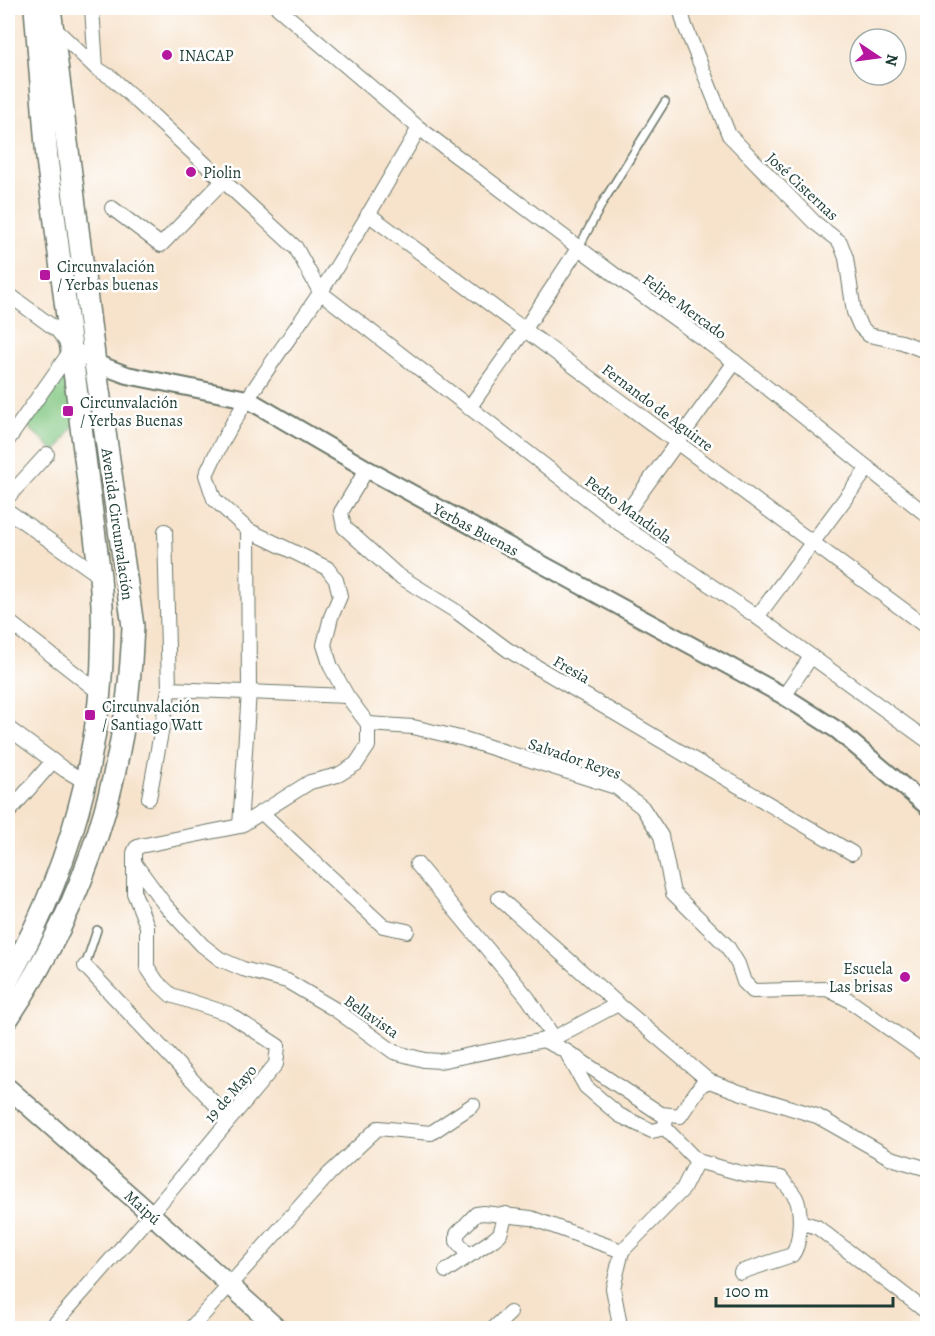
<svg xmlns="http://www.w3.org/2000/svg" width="935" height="1336" viewBox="0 0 935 1336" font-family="Alegreya,serif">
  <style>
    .green { fill: #80c680; stroke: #50825a; stroke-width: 1.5 }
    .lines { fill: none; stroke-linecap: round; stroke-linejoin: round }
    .service-casing { stroke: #6b7769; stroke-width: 10 }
    .minor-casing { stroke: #6b7769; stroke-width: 16 }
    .tertiary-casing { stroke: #6b7769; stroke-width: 20 }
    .secondary-casing { stroke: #6b7769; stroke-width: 21 }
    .primary-casing { stroke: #6b7769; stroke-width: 24 }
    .service { stroke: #fff; stroke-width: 7 }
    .minor { stroke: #fff; stroke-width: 14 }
    .tertiary { stroke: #fff; stroke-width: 16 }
    .secondary { stroke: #fff; stroke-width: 18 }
    .primary { stroke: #fff; stroke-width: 21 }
    .poi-dot { fill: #b5179e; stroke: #fff; stroke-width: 2 }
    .labels { text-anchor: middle; stroke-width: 5; stroke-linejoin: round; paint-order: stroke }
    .poi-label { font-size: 16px; fill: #1f3d34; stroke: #fff; text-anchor: start }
    .street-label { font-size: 16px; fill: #1f3d34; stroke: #fff }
  </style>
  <rect width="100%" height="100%" fill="#fff"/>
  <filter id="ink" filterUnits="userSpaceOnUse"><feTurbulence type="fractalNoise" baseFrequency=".0167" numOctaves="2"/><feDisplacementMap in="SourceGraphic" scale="12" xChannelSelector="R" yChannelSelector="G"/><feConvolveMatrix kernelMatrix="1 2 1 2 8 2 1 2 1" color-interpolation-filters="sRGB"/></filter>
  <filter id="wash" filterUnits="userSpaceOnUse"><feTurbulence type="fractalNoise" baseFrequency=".008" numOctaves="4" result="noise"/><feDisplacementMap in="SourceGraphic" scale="24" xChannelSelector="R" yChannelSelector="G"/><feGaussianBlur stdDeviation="1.35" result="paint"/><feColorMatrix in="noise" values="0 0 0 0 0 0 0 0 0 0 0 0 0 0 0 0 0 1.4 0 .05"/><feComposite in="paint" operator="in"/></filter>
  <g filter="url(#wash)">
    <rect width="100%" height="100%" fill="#f7e3cc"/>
    <!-- green -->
    <polygon class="green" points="60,373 70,375 76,422 56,452 24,423"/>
  </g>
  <g filter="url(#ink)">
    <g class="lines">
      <defs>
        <g id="service">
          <polyline points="579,247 603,202 665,102"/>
          <polyline points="85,966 97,930"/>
        </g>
        <g id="minor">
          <polyline points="92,8 96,68"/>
          <polyline points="278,8 419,128 623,281 735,362 928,516"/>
          <polyline points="680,8 685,26 729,135 814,222 840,242 846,258 854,312 860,326 869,335 902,342 928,352"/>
          <polyline points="51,25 96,68 112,78 296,248 320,292 619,523 757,617 928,741"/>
          <polyline points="112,208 161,245 223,181"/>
          <polyline points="368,214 928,628"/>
          <polyline points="8,294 57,330 72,349 8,440"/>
          <polyline points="469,408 525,329 579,247"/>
          <polyline points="367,469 341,512 344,527 396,574 457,612 508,650 852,853"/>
          <polyline points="8,497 47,454"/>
          <polyline points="8,511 100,576"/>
          <polyline points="619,523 735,362"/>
          <polyline points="757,617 868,468"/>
          <polyline points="8,621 100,693"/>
          <polyline points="169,689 347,696"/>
          <polyline points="784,696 811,657"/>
          <polyline points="368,724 413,727 464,739 616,787 642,807 661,836 673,893 727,946 738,964 744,982 753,991 827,989 847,999 928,1056"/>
          <polyline points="8,728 65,770 86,782"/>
          <polyline points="149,798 169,689 165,531"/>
          <polyline points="261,812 383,926 407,931"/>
          <polyline points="8,813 53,761"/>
          <polyline points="240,826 249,691 248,530"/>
          <polyline points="135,864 165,905 202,945 220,959 243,969 287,981 336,1010 394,1052 424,1060 440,1061 554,1038 618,1004 709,1081 742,1093 817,1116 891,1158 928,1169"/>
          <polyline points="417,864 528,998 554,1038"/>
          <polyline points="499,898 618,1004"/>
          <polyline points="85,966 229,1119"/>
          <polyline points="543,1040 566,1051 661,1114 680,1116 701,1085 709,1081"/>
          <polyline points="568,1055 586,1087 619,1115 652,1131 665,1128"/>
          <path d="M697,1161L744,1174L781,1178C785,1184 792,1191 796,1198C802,1211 801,1244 792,1255L741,1272"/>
          <polyline points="800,1222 817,1227 928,1313"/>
          <polyline points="474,1253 466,1253 457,1241 457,1234 476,1214 483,1213 531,1218 622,1251"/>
          <polyline points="446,1271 494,1239 500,1234 506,1214"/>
          <path d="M51,1328L151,1214L276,1064L278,1046L229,1014L171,995L157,982L147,967V926L134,893V853L136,848L140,846L240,826L310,782L338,775L356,764L368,746V724L347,696L331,667L324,645L331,617L340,596L336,580L327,568L248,530L214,499L206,475C235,409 280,353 320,293C355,239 387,183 419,128"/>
          <polyline points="191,1328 329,1174 378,1128 431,1133 473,1105"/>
          <polyline points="494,1328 510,1313"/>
          <polyline points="616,1328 619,1320 613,1288 622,1251 683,1189 697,1161 665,1128 666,1116"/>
        </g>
        <polyline id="tertiary" points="72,349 95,363 127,375 247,399 367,469 784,696 837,730 928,807"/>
        <polyline id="secondary" points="8,1088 151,1214 277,1328"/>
        <g id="primary">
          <path d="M8,979C77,858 113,716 100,576L47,159L35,8"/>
          <path d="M8,1018C88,898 128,771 133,626L95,363L50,8"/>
        </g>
      </defs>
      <!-- service casing -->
      <use href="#service" class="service-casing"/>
      <!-- minor casing -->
      <use href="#minor" class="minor-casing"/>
      <!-- tertiary casing -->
      <use href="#tertiary" class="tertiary-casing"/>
      <!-- secondary casing -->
      <use href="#secondary" class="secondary-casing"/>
      <!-- primary casing -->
      <use href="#primary" class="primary-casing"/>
      <!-- service -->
      <use href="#service" class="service"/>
      <!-- minor -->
      <use href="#minor" class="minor"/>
      <!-- tertiary -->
      <use href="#tertiary" class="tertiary"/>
      <!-- secondary -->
      <use href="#secondary" class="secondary"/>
      <!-- primary -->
      <use href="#primary" class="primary"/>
    </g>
  </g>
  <!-- markers -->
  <g class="poi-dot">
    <circle cx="167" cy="55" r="6"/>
    <circle cx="191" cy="172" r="6"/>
    <rect x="39" y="269" width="12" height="12" rx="3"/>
    <rect x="62" y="405" width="12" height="12" rx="3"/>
    <rect x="84" y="709" width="12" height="12" rx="3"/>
    <circle cx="905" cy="977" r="6"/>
  </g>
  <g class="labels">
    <!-- poi labels -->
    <g class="poi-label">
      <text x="179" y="61">INACAP</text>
      <text x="203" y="178">Piolin</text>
      <text x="57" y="272">Circunvalación<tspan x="57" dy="18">/ Yerbas buenas</tspan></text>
      <text x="80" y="408">Circunvalación<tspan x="80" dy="18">/ Yerbas Buenas</tspan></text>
      <text x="102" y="712">Circunvalación<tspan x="102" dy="18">/ Santiago Watt</tspan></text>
      <text x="893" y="974" text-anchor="end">Escuela<tspan x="893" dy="18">Las brisas</tspan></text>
    </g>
    <!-- street labels -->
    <g class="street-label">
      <text transform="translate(803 186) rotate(43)" y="6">José Cisternas</text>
      <text transform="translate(685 306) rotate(36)" y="6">Felipe Mercado</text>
      <text transform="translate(658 407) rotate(37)" y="6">Fernando de Aguirre</text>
      <text transform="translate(629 509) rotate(36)" y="6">Pedro Mandiola</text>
      <text transform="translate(118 524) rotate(82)" y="6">Avenida Circunvalación</text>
      <text transform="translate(476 529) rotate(28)" y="6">Yerbas Buenas</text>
      <text transform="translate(572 669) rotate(30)" y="6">Fresia</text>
      <text transform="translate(575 758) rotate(19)" y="6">Salvador Reyes</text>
      <text transform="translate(372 1016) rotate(35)" y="6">Bellavista</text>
      <text transform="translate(230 1093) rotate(-49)" y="6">19 de Mayo</text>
      <text transform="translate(143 1207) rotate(42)" y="6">Maipú</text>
    </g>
  </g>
  <!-- margin -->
  <rect width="935" height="1336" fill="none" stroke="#fff" stroke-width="30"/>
  <!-- north arrow -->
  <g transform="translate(878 57) rotate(103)"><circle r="28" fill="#ffffff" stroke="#a5b1ae" stroke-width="1.5"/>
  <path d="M0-4.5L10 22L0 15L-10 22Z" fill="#b5179e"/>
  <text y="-9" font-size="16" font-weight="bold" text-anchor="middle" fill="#1f3d34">N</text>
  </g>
  <!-- scale -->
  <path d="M716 1297v9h177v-9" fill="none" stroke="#1f3d34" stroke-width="3"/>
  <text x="725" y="1297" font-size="18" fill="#1f3d34" stroke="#ffffff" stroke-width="4.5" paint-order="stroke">100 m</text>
</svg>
